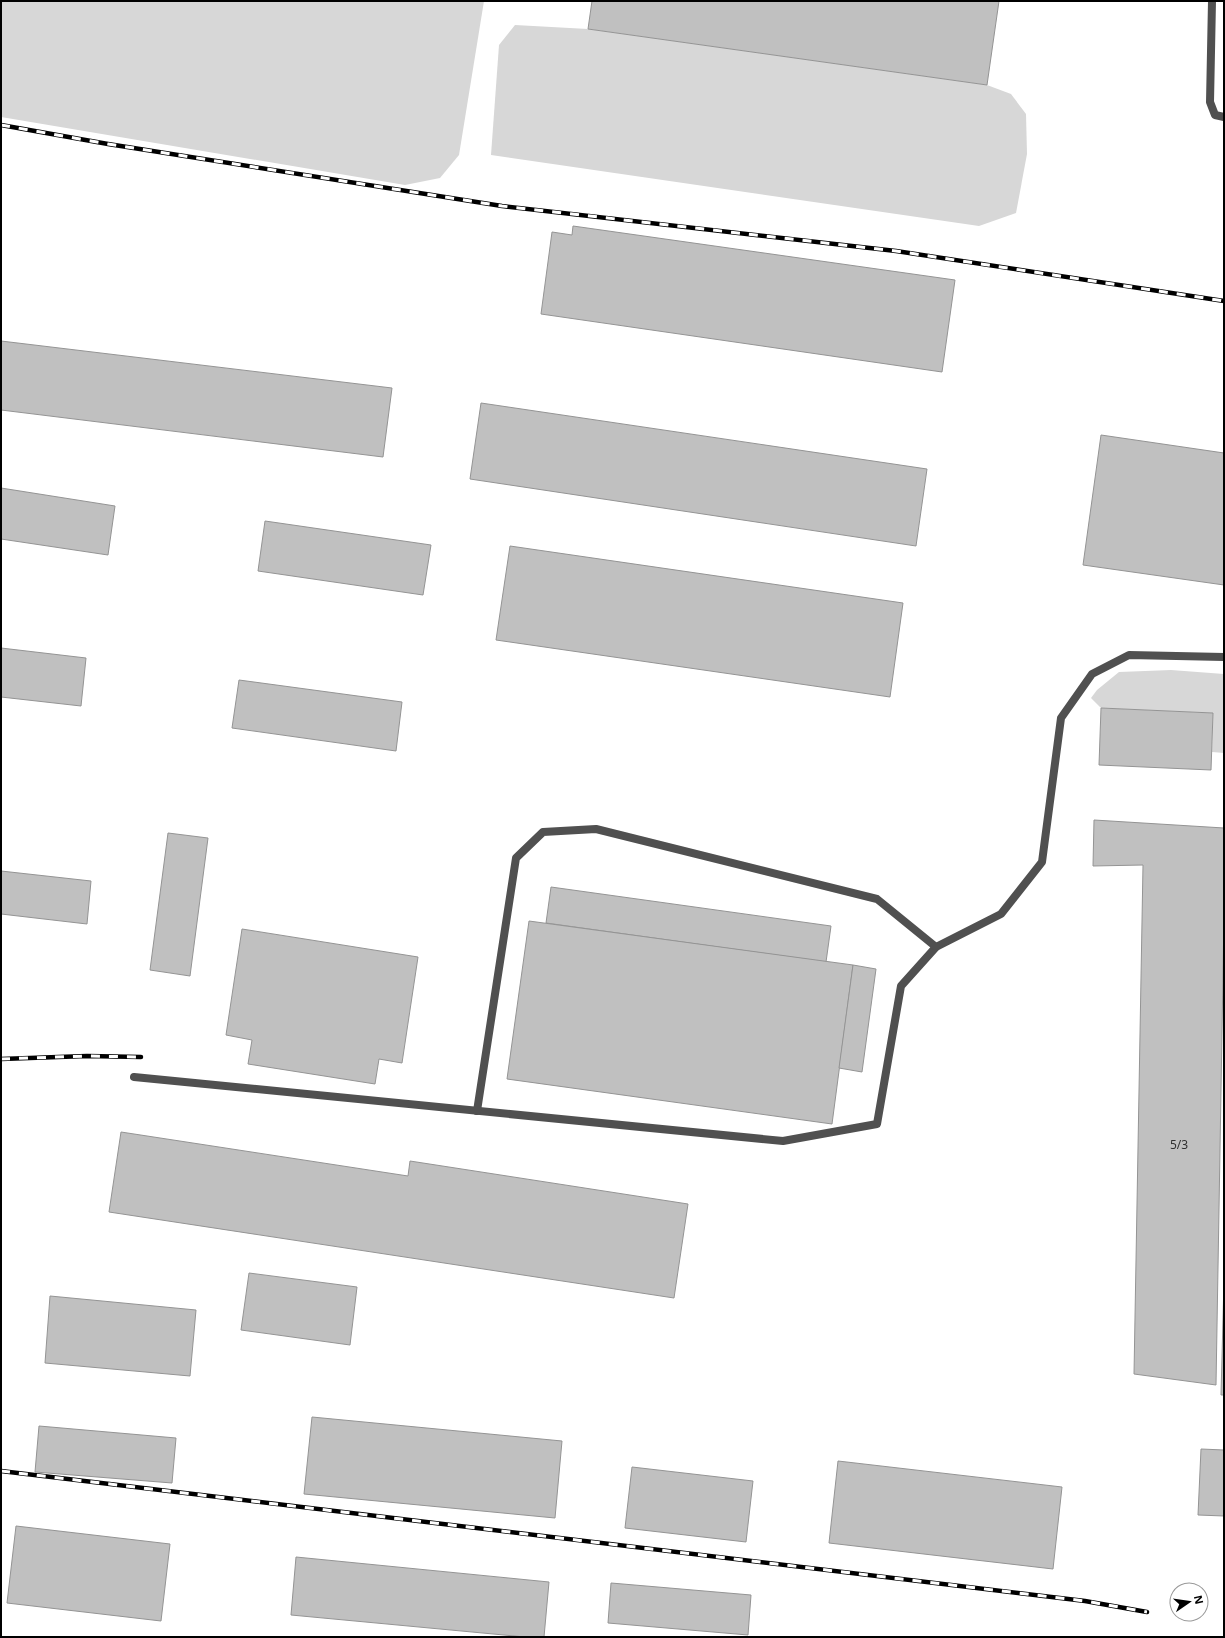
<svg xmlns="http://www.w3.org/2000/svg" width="1225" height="1638" viewBox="0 0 1225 1638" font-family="'Noto Sans',sans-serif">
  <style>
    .green { fill: #d7d7d7 }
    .building { fill: #c0c0c0; stroke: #949494 }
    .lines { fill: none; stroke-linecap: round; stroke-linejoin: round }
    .service { stroke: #505050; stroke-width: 8 }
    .rail-casing { stroke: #000; stroke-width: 4.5 }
    .rail { stroke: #fff; stroke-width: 3; stroke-dasharray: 9; stroke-linecap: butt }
    .labels { text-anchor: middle; stroke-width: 3; stroke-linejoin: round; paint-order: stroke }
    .number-label { font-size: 12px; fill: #303030 }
  </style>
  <rect width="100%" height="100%" fill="#fff"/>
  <!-- green -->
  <g class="green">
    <polygon points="1,1 484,1 459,155 440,178 405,185 1,117"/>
    <polygon points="515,25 588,29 987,85 1011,94 1026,114 1027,154 1016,213 979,226 491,155 499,45"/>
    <polygon points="1171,670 1224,674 1224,753 1212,752 1213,713 1101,708 1091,698 1097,690 1119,672"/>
  </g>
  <!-- building -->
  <g class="building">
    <polygon points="592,1 999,1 987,85 588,29"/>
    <polygon points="573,226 955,280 942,372 541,314 552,232 572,235"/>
    <polygon points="1,341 392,388 383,457 1,410"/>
    <polygon points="481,403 927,469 916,546 470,479"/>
    <polygon points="1101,435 1224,453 1224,585 1083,565"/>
    <polygon points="1,488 115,506 108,555 1,539"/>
    <polygon points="265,521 431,545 423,595 258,571"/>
    <polygon points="510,546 903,603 890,697 496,640"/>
    <polygon points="1,648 86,658 81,706 1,697"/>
    <polygon points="239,680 402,702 396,751 232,728"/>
    <polygon points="1101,708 1213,713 1211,770 1099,765"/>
    <polygon points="1094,820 1224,828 1224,915 1216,1385 1134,1374 1143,865 1093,866"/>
    <polygon points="168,833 208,838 190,976 150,970"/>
    <polygon points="1,871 91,881 87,924 1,914"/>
    <polygon points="551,887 831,926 826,962 546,923"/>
    <polygon points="529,921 853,965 832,1124 507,1079"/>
    <polygon points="242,929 418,957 402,1063 379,1059 375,1084 248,1064 252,1040 226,1035"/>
    <polygon points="853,965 876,969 862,1072 839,1068"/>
    <polygon points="121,1132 408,1176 410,1161 688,1204 674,1298 109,1212"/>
    <polygon points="249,1273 357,1287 350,1345 241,1330"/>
    <polygon points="1224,1280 1224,1395 1221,1395"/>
    <polygon points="50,1296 196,1310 190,1376 45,1363"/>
    <polygon points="312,1417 562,1441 555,1518 304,1494"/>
    <polygon points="39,1426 176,1438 172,1483 35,1472"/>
    <polygon points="1201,1449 1224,1450 1224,1516 1198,1515"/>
    <polygon points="838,1461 1062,1487 1053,1569 829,1543"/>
    <polygon points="632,1467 753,1481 746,1542 625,1528"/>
    <polygon points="16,1526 170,1544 161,1621 7,1603"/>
    <polygon points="296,1557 549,1582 544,1637 525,1637 291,1615"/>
    <polygon points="611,1583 751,1595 748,1635 608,1623"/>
  </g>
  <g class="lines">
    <!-- service -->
    <g class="service">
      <polyline points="1212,1 1210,102 1215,115 1224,117"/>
      <polyline points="134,1077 783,1141 877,1124 901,986 936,947 1001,914 1042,862 1061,718 1092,674 1129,655 1224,657"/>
      <polyline points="477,1111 516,858 543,832 596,829 877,899 936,947"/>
    </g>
    <defs>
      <g id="rail">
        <polyline points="1,125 108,144 502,206 896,251 1224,301"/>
        <polyline points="1,1059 87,1056 141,1057"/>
        <polyline points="1,1471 1085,1601 1147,1612"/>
      </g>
    </defs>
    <!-- rail casing -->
    <use href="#rail" class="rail-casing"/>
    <!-- rail -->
    <use href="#rail" class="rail"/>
  </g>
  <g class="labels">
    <!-- number labels -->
    <g class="number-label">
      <text x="1179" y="1149">5/3</text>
    </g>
  </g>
  <!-- border -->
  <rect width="1225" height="1638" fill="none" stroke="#000000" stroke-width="4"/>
  <!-- north arrow -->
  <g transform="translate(1189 1602) rotate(77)"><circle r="19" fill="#ffffff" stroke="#999999"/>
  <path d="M0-3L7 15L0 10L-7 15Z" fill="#000000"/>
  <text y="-6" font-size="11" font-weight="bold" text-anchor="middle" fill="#000000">N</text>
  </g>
</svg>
